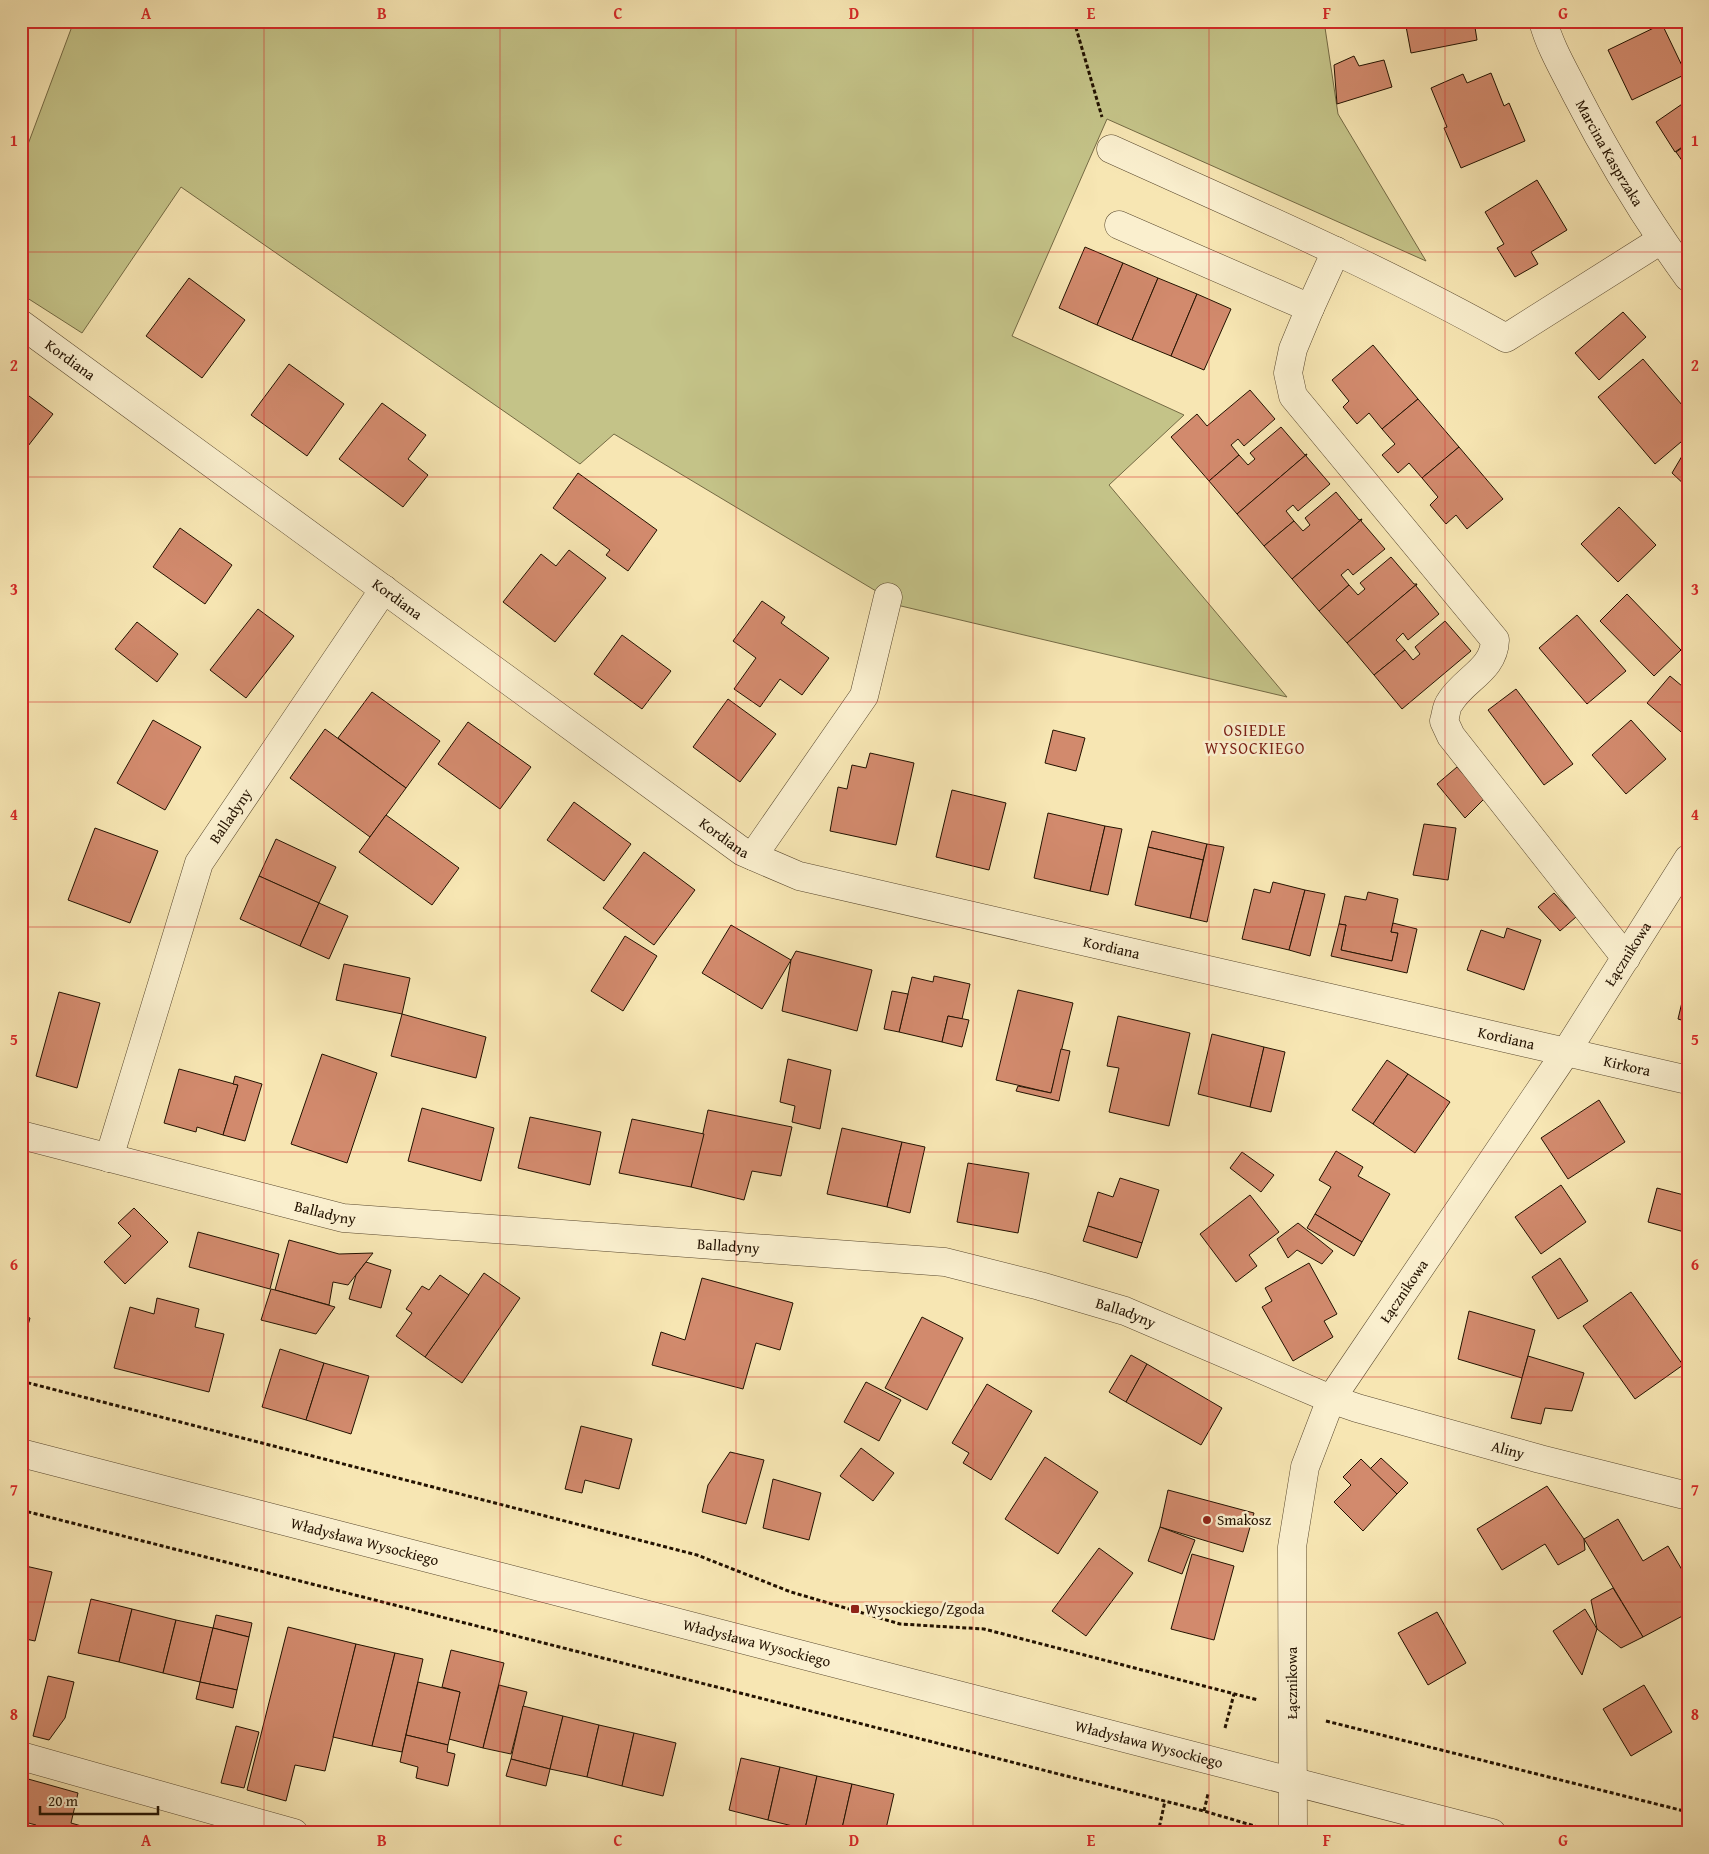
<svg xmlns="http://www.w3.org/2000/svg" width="1709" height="1854" viewBox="0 0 1709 1854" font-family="'Gentium Book Plus',serif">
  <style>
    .green { fill: #c4c388; stroke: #746a44 }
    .building { fill: #d28a6d; stroke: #231200 }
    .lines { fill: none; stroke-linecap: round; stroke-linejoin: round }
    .minor-casing { stroke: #58472d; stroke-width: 29 }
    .path { stroke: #231200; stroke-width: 3; stroke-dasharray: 4 2.5; stroke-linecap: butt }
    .minor { stroke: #faefce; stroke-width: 28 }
    .grid { fill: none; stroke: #d62828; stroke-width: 1; stroke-opacity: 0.55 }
    .poi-dot { fill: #8f2418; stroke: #faefce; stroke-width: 2 }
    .labels { text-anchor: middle; stroke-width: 5; stroke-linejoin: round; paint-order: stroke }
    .street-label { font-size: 15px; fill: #231200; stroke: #faefce }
    .poi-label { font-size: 15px; fill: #231200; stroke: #faefce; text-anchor: start }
    .neighbourhood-label { font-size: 16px; letter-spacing: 1px; fill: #7a1f14; stroke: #faefce }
    .neatline { fill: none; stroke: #d62828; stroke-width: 2 }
    .grid-label { font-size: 16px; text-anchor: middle; font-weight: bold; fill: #d62828 }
  </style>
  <rect width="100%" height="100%" fill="#f7e6b3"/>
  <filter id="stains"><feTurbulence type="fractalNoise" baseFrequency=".004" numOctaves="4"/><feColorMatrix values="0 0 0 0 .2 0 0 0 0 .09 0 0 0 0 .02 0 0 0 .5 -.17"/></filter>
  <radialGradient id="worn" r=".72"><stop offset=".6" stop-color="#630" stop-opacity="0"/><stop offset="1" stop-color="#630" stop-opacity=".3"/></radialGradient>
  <!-- green -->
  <polygon class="green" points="74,21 1324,21 1338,114 1426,261 1107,119 1012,336 1184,415 1109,485 1287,697 901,606 614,434 580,464 181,187 82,333 21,294 21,163"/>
  <!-- building -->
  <g class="building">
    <polygon points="1405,21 1474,21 1477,40 1411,53"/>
    <polygon points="1662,24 1686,74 1632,100 1608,50"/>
    <polygon points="1354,56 1359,66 1384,60 1392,87 1337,104 1334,65"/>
    <polygon points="1491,73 1504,106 1509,103 1525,141 1461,168 1444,128 1447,127 1431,88 1463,74 1467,83"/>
    <polygon points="1688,100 1688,143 1675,152 1656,122"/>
    <polygon points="1688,144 1688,169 1676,152"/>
    <polygon points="1537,180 1567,230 1531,252 1538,264 1515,277 1497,248 1504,244 1485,212"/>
    <polygon points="1085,247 1123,263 1097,325 1059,308"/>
    <polygon points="1123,263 1158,278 1132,340 1097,325"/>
    <polygon points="189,278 245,320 202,378 146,336"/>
    <polygon points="1158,278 1197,294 1171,356 1132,340"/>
    <polygon points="1197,294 1231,309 1204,370 1171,356"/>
    <polygon points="1623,312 1646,337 1599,380 1575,353"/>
    <polygon points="1373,345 1418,399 1382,429 1369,413 1357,424 1343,407 1349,401 1332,380"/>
    <polygon points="1643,359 1688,412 1688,436 1655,464 1598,397"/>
    <polygon points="289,364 344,404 307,456 251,415"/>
    <polygon points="21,390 53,414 21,455"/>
    <polygon points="1250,390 1275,419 1244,446 1238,439 1231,445 1239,455 1209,481 1171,437 1197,414 1207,426"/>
    <polygon points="1418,399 1459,447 1422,478 1409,463 1398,473 1382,455 1395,444 1382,429"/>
    <polygon points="382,403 426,435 408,459 428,475 403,507 339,459"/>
    <polygon points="1281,427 1305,455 1307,454 1237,514 1209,481 1239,455 1248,465 1255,459 1250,453"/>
    <polygon points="1688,446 1688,488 1672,473"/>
    <polygon points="1459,447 1503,499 1467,529 1456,515 1446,524 1430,505 1438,497 1422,478"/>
    <polygon points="1307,454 1306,456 1330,484 1298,511 1293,505 1286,511 1294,521 1264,546 1237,514"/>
    <polygon points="578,473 657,530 628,571 606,555 610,550 553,508"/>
    <polygon points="1336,492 1359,520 1362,519 1292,579 1264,546 1294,521 1303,531 1310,525 1305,518"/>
    <polygon points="1619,507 1656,545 1618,582 1581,544"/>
    <polygon points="1362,519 1361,521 1385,549 1353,575 1348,569 1341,575 1349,585 1319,611 1292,579"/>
    <polygon points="180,528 232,565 205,604 153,567"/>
    <polygon points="569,550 606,578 555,642 503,602 541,554 556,566"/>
    <polygon points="1391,557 1414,584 1417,584 1347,643 1319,611 1349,585 1358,595 1365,589 1360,583"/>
    <polygon points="1417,584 1416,586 1439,614 1408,640 1403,633 1396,640 1405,650 1374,675 1347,643"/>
    <polygon points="1627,594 1681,650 1654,676 1600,621"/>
    <polygon points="762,601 785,617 781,623 829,658 802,695 780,679 760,707 734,689 756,658 733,641"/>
    <polygon points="258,609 294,636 246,698 210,670"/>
    <polygon points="1577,615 1626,671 1587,704 1539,648"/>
    <polygon points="1445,621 1471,651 1402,709 1374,675 1405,650 1413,660 1420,654 1415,647"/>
    <polygon points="137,622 178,654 157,682 115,649"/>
    <polygon points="622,635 671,671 642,709 594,674"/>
    <polygon points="1670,676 1688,691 1687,737 1647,703"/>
    <polygon points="1516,689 1573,764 1544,785 1488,710"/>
    <polygon points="372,692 440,741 406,788 338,738"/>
    <polygon points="728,699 776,734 740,782 693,747"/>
    <polygon points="153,720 201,747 165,810 117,783"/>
    <polygon points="1631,720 1666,759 1626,794 1592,755"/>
    <polygon points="468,722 531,767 500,809 438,764"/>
    <polygon points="325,729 406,788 370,837 290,778"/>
    <polygon points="1053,730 1085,738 1076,771 1045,763"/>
    <polygon points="870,753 914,763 896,845 830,831 838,787 847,789 852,765 866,768"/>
    <polygon points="1457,767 1485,798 1465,818 1437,784"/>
    <polygon points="952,790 1006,803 989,870 936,857"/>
    <polygon points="574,802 631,844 604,881 547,840"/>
    <polygon points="1048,813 1105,826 1090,891 1034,878"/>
    <polygon points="386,815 459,868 432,905 359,852"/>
    <polygon points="1424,824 1456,828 1448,880 1413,875"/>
    <polygon points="1105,826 1122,829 1108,895 1090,891"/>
    <polygon points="95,828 158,851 130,923 68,900"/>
    <polygon points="1152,831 1207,844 1203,860 1148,847"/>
    <polygon points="276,839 336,867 319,903 259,876"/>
    <polygon points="1207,844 1224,847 1207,922 1190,918"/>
    <polygon points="1148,847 1203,860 1190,918 1135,905"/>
    <polygon points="644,852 695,890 654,945 603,908"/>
    <polygon points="259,876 319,903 300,946 240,919"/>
    <polygon points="1273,882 1305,890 1289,950 1242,939 1254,889 1270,893"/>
    <polygon points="1305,890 1325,894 1310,956 1289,950"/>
    <polygon points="1368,892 1398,899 1391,932 1398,933 1392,961 1341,950 1346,925 1339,924 1345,896 1366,900"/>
    <polygon points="1554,893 1576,917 1560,931 1538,907"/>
    <polygon points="319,903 348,916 329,959 300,946"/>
    <polygon points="1393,923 1417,929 1407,973 1331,956 1339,924 1346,925 1341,950 1392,961 1398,933 1391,932"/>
    <polygon points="731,925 791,960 762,1009 702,973"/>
    <polygon points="1507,928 1541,940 1524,990 1467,970 1481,930 1504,938"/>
    <polygon points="625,936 657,956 623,1011 591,991"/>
    <polygon points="796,951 872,970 857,1031 782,1011 791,960"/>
    <polygon points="344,964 410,978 402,1014 336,1000"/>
    <polygon points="934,976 970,984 962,1019 948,1016 942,1042 899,1032 912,977 933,982"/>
    <polygon points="1688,977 1688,1022 1678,1019"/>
    <polygon points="1018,990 1073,1003 1051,1093 996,1080"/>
    <polygon points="892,991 908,994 899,1032 884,1029"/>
    <polygon points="59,992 100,1003 77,1088 36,1076"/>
    <polygon points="402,1014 486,1037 476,1078 391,1056"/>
    <polygon points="948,1016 969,1020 962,1047 942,1042"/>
    <polygon points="1118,1016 1190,1033 1169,1126 1109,1112 1119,1068 1107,1066"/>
    <polygon points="1212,1034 1264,1047 1250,1107 1198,1094"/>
    <polygon points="1264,1047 1285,1052 1271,1112 1250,1107"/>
    <polygon points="1061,1049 1070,1051 1059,1101 1016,1091 1018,1086 1051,1093"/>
    <polygon points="322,1054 377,1073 347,1163 291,1144"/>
    <polygon points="788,1059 831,1070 820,1129 792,1122 795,1106 780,1102"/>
    <polygon points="1387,1060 1408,1074 1373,1124 1352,1110"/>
    <polygon points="179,1069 238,1085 223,1135 197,1127 196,1132 164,1123"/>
    <polygon points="1408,1074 1450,1102 1415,1153 1373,1124"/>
    <polygon points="235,1076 262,1084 245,1141 223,1135 238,1085 233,1084"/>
    <polygon points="1599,1100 1625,1142 1568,1179 1541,1138"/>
    <polygon points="422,1108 494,1128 481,1181 408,1161"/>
    <polygon points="708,1110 792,1127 781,1176 752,1171 744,1200 691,1187"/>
    <polygon points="530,1117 601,1132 590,1185 518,1168"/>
    <polygon points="632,1119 704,1134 691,1187 619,1173"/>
    <polygon points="842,1128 902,1142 887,1207 827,1194"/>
    <polygon points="902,1142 925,1147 910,1213 887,1207"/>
    <polygon points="1336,1151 1363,1167 1358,1176 1390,1194 1362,1242 1315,1214 1331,1187 1319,1180"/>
    <polygon points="1242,1152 1274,1175 1261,1192 1230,1168"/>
    <polygon points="968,1163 1029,1173 1018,1233 957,1222"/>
    <polygon points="1120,1178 1159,1190 1142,1243 1088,1226 1098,1192 1113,1197"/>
    <polygon points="1561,1185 1586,1222 1541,1254 1515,1217"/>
    <polygon points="1657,1188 1688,1196 1688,1233 1648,1222"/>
    <polygon points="1250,1195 1279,1232 1249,1255 1257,1266 1236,1282 1200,1234"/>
    <polygon points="134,1208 168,1242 125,1284 104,1262 131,1236 118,1223"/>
    <polygon points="1315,1214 1362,1242 1354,1256 1307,1228"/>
    <polygon points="1298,1223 1333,1251 1322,1264 1297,1250 1288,1258 1277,1239"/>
    <polygon points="1088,1226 1142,1243 1137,1258 1083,1241"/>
    <polygon points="198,1232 279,1254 270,1289 189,1267"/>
    <polygon points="289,1240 339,1254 373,1253 348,1285 333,1282 329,1305 275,1290"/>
    <polygon points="1560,1258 1588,1301 1558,1319 1532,1277"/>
    <polygon points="366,1262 391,1270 381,1308 349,1299 356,1275"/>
    <polygon points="1309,1263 1337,1314 1324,1321 1333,1337 1293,1361 1262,1307 1272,1301 1265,1288"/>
    <polygon points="484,1273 520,1298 462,1383 425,1357"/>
    <polygon points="440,1275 469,1295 425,1357 396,1336 412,1313 406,1309 422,1286 429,1290"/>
    <polygon points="702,1278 793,1303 780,1350 756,1343 743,1389 652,1365 661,1332 685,1340"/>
    <polygon points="271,1289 275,1290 335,1307 316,1334 261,1320"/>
    <polygon points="1631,1292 1683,1365 1635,1399 1583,1326"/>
    <polygon points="157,1298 199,1309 195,1327 224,1334 209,1392 114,1368 130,1307 154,1314"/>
    <polygon points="1469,1311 1535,1330 1522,1378 1458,1359"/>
    <polygon points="21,1315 30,1318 21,1350"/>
    <polygon points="922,1317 963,1338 927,1410 885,1388"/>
    <polygon points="280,1349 324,1363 306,1420 262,1407"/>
    <polygon points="1131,1355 1147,1364 1126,1402 1109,1392"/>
    <polygon points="1528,1356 1584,1373 1572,1411 1545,1408 1541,1424 1511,1418"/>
    <polygon points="324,1363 369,1376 351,1434 306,1420"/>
    <polygon points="1147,1364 1222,1408 1201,1445 1126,1402"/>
    <polygon points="866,1382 901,1400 879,1441 844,1422"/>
    <polygon points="987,1384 1032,1411 991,1480 963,1463 969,1453 952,1443"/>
    <polygon points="581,1426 632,1439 619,1489 585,1480 582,1493 565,1489"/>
    <polygon points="861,1448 894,1473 873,1501 840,1476"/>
    <polygon points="730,1452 764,1460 746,1524 702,1512 708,1485"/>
    <polygon points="1045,1457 1098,1492 1058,1554 1005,1519"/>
    <polygon points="1381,1458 1408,1483 1397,1494 1370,1469"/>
    <polygon points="1361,1459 1397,1494 1363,1531 1334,1502 1351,1485 1343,1477"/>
    <polygon points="773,1479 821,1493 809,1540 763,1528"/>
    <polygon points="1547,1486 1584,1539 1585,1550 1558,1565 1545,1544 1502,1570 1477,1529"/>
    <polygon points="1168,1490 1254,1513 1243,1552 1160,1527"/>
    <polygon points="1618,1519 1643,1561 1668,1546 1688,1580 1688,1613 1643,1637 1584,1539"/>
    <polygon points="1160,1527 1195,1540 1182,1574 1148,1561"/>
    <polygon points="1099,1548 1133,1573 1086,1636 1052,1611"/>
    <polygon points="1192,1554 1234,1566 1214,1640 1171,1629"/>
    <polygon points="21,1565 52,1572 35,1641 21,1638"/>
    <polygon points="1613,1588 1643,1637 1621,1648 1597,1629 1591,1600"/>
    <polygon points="91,1599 132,1609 119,1662 78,1653"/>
    <polygon points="132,1609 176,1620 163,1673 119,1662"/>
    <polygon points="1585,1609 1597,1629 1582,1675 1553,1631"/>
    <polygon points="1437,1612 1466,1663 1428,1685 1398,1633"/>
    <polygon points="216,1615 252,1623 249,1637 213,1628"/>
    <polygon points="176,1620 213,1628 200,1682 163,1673"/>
    <polygon points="288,1627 356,1644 325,1771 295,1765 286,1801 247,1790"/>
    <polygon points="213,1628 249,1637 237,1690 200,1682"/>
    <polygon points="356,1644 395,1653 372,1746 333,1737"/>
    <polygon points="451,1650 504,1663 483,1748 449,1739 460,1692 442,1687"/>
    <polygon points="395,1653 423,1659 402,1752 372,1746"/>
    <polygon points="48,1676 74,1682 65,1718 49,1740 33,1736"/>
    <polygon points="200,1682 237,1690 233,1708 196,1699"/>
    <polygon points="418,1682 460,1692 448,1745 406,1735"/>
    <polygon points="499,1685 527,1692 511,1754 483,1748"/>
    <polygon points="1644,1685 1672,1732 1631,1756 1603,1709"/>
    <polygon points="523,1706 563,1716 550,1769 511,1759"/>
    <polygon points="563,1716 599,1725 587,1777 550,1769"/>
    <polygon points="599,1725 634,1733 622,1786 587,1777"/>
    <polygon points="236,1726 259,1732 244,1788 221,1783"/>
    <polygon points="634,1733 676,1743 663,1796 622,1786"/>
    <polygon points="406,1735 448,1745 447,1752 455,1754 448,1786 416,1778 418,1767 400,1762"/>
    <polygon points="741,1758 780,1767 768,1820 729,1810"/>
    <polygon points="511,1759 550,1769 546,1786 506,1776"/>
    <polygon points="780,1767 817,1776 805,1829 768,1820"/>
    <polygon points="817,1776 852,1784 841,1833 822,1833 805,1829"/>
    <polygon points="21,1777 78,1793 71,1823 106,1833 34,1833 36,1825 21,1821"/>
    <polygon points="852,1784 894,1794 885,1833 841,1833"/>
  </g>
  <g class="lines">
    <defs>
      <g id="minor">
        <path id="s1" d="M1543,21C1550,47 1564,70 1576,94C1609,158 1646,219 1688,277"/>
        <path d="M1111,149C1244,209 1379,267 1506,338L1661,240"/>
        <polyline points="1119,225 1310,308 1336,251"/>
        <path d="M1310,308L1293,349L1288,373L1293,396L1495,640C1494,670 1465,678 1450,702C1446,707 1446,715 1444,721L1451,736L1626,958"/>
        <path id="s2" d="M21,324L743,852L799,876L1688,1080"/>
        <polyline points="753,856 864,696 888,597"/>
        <path id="s3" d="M21,1135L343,1218L945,1262L1040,1286L1125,1311L1331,1399L1357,1408L1540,1459L1688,1496"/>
        <path id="s4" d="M109,1158L199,863L384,589"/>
        <path id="s5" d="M21,1453L1492,1833"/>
        <polyline points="21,1756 294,1833"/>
        <path id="s6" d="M1293,1833L1292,1547L1305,1467L1331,1399L1566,1052L1688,859"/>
      </g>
    </defs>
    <!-- minor casing -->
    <use href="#minor" class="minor-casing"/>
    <!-- path -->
    <g class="path">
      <polyline points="1074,21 1102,117"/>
      <polyline points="21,1381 697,1555 791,1592 900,1624 984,1629 1258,1700"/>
      <polyline points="21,1510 1204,1811 1258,1827"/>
      <polyline points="1326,1721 1688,1812"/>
      <polyline points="1225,1728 1234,1694"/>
      <polyline points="1204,1811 1208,1794"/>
      <polyline points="1158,1833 1165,1801"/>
      <polyline points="1246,1833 1248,1825"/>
    </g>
    <!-- minor -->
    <use href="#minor" class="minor"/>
  </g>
  <!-- grid -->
  <path class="grid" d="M264,21V1833M500,21V1833M736,21V1833M973,21V1833M1209,21V1833M1445,21V1833M21,252H1688M21,477H1688M21,702H1688M21,927H1688M21,1152H1688M21,1377H1688M21,1602H1688"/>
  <!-- markers -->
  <g class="poi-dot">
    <circle cx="1207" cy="1520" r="5"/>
    <rect x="850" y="1604" width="10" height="10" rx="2.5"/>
  </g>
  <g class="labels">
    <!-- street labels -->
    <g class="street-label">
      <text dy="5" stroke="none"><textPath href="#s1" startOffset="148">Marcina Kasprzaka</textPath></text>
      <text dy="5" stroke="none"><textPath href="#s2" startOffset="61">Kordiana</textPath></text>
      <text dy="5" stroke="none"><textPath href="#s2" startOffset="466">Kordiana</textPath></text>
      <text dy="5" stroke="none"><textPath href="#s4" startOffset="365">Balladyny</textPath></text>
      <text dy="5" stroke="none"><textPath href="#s2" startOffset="871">Kordiana</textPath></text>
      <text dy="5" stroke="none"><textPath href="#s2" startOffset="1276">Kordiana</textPath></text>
      <text dy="5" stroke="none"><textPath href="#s6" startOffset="975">Łącznikowa</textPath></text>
      <text dy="5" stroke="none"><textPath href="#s2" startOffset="1681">Kordiana</textPath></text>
      <text dy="5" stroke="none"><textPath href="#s2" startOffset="1805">Kirkora</textPath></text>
      <text dy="5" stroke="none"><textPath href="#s3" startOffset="314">Balladyny</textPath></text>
      <text dy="5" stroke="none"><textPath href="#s3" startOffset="719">Balladyny</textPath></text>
      <text dy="5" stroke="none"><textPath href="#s6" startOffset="570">Łącznikowa</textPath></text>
      <text dy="5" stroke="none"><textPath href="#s3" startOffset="1124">Balladyny</textPath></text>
      <text dy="5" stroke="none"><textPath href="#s3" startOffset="1531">Aliny</textPath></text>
      <text dy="5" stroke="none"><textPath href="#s5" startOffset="355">Władysława Wysockiego</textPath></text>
      <text dy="5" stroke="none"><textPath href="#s5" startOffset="760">Władysława Wysockiego</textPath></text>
      <text transform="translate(1292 1683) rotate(-90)" y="5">Łącznikowa</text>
      <text dy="5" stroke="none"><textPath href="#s5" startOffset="1165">Władysława Wysockiego</textPath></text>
    </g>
    <!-- poi labels -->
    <g class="poi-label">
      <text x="1217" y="1525">Smakosz</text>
      <text x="865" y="1614">Wysockiego/Zgoda</text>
    </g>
    <!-- neighbourhood labels -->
    <g class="neighbourhood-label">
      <text x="1255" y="736">OSIEDLE<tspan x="1255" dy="18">WYSOCKIEGO</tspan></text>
    </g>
  </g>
  <!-- margin -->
  <rect width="1709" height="1854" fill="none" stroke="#f7e6b3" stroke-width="55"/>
  <!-- scale -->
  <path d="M40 1806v8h118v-8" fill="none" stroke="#231200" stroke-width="2.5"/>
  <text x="48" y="1806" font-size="15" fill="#231200" stroke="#faefce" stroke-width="4" paint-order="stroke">20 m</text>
  <rect x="28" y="28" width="1654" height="1798" class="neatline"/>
  <g class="grid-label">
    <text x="146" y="19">A</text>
    <text x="382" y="19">B</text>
    <text x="618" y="19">C</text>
    <text x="854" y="19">D</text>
    <text x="1091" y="19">E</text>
    <text x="1327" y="19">F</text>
    <text x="1563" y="19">G</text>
    <text x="14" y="146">1</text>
    <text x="1695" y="146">1</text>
    <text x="14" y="371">2</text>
    <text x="1695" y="371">2</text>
    <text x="14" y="595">3</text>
    <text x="1695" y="595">3</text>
    <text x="14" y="820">4</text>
    <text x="1695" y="820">4</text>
    <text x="14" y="1045">5</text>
    <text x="1695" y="1045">5</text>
    <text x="14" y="1270">6</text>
    <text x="1695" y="1270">6</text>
    <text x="14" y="1495">7</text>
    <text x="1695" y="1495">7</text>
    <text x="14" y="1720">8</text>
    <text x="1695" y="1720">8</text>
    <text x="146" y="1846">A</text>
    <text x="382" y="1846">B</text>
    <text x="618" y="1846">C</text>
    <text x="854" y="1846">D</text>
    <text x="1091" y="1846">E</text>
    <text x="1327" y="1846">F</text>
    <text x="1563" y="1846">G</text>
  </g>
  <rect width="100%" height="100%" filter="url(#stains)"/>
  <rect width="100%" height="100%" fill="url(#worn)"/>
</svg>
